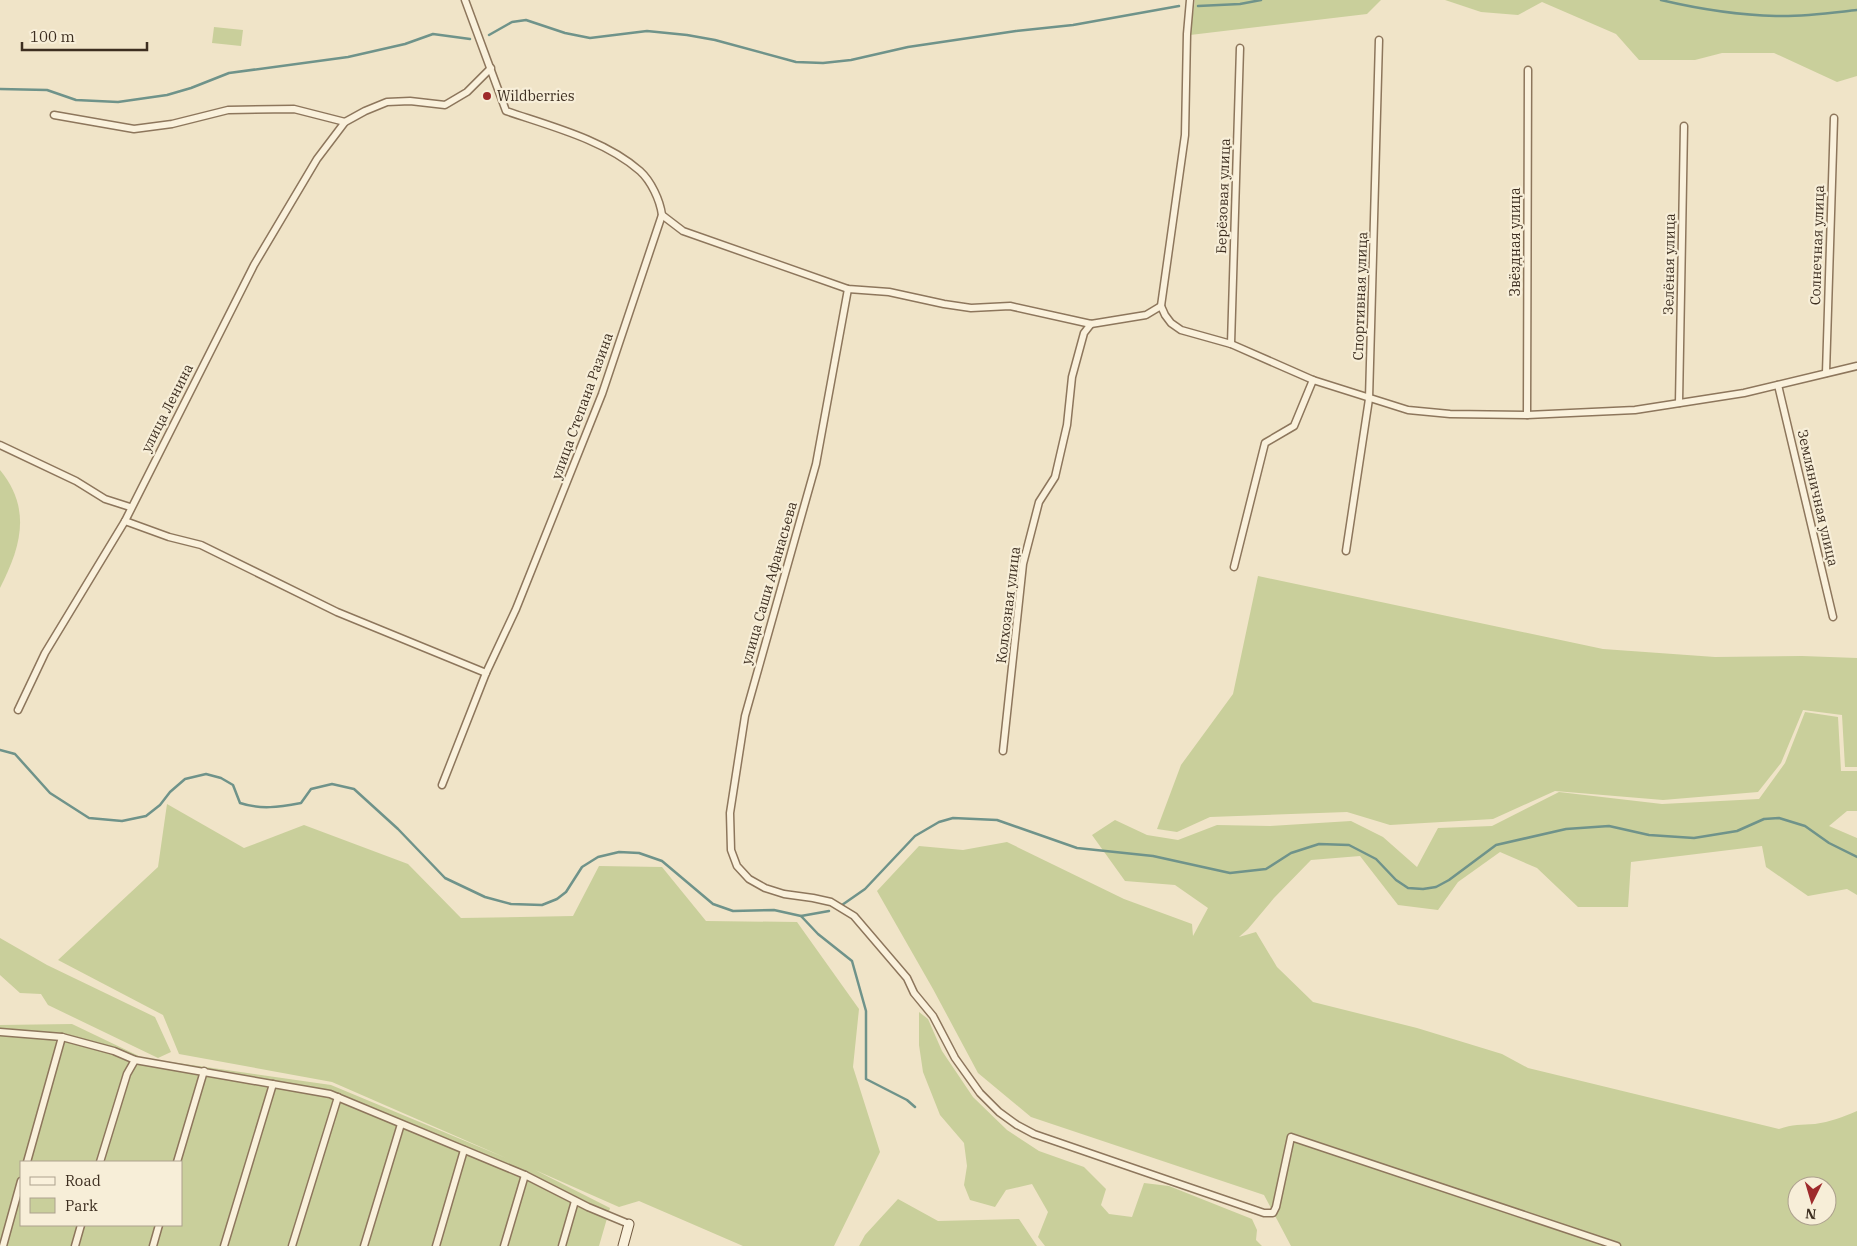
<svg xmlns="http://www.w3.org/2000/svg" width="1857" height="1246" viewBox="0 0 1857 1246" font-family="'IBM Plex Serif',serif">
  <style>
    .green { fill: #c9cf9b; fill-rule: evenodd }
    .lines { fill: none; stroke-linecap: round; stroke-linejoin: round }
    .stream { stroke: #6f938a; stroke-width: 2.5 }
    .street-casing { stroke: #8d765c; stroke-width: 9 }
    .secondary-casing { stroke: #6f573f; stroke-width: 11 }
    .street { stroke: #faf1dc; stroke-width: 6 }
    .secondary { stroke: #faf1dc; stroke-width: 9 }
    .poi-dot { fill: #9e2a2b; stroke: #f7eed8; stroke-width: 2 }
    .labels { text-anchor: middle; stroke-width: 4.5; stroke-linejoin: round; paint-order: stroke }
    .poi-label { font-size: 14px; fill: #3d2e20; stroke: #f7eed8; text-anchor: start }
    .street-label { font-size: 14px; fill: #3d2e20; stroke: #f7eed8 }
  </style>
  <rect width="100%" height="100%" fill="#f0e4c8"/>
  <!-- green -->
  <g class="green">
    <polygon points="1195,0 1381,0 1367,14 1190,35"/>
    <polygon points="1445,0 1857,0 1857,76 1837,82 1774,53 1722,53 1695,60 1639,60 1616,34 1542,2 1518,15 1481,12"/>
    <polygon points="214,27 243,30 241,46 212,43"/>
    <path d="M0,470C32,509 21,547 0,588Z"/>
    <polygon points="1258,576 1603,649 1715,657 1802,656 1857,658 1857,767 1845,767 1842,715 1803,710 1781,763 1758,792 1663,800 1555,791 1493,819 1390,825 1347,812 1210,817 1177,832 1157,829 1181,765 1233,694"/>
    <path d="M1805,712L1838,717L1841,771H1857V811H1847L1829,826L1857,838V895L1847,889L1808,896L1766,867L1762,846L1631,862L1628,907H1578L1537,868L1500,852L1458,882L1438,910L1398,905L1360,856L1311,860L1274,898L1248,929L1239,937L1256,932L1277,967L1313,1002L1417,1028L1502,1054L1528,1068L1779,1129C1793,1124 1801,1125 1815,1124C1830,1122 1843,1117 1857,1111V1246H1291L1264,1195L1031,1117L978,1073L933,989L877,891L919,846L963,850L1007,842L1124,899L1192,924L1193,936L1208,908L1175,885L1125,881L1092,835L1115,820L1147,835L1178,840L1217,825L1270,826L1351,821L1383,837L1417,867L1438,828L1492,826L1559,792L1662,804L1759,799L1785,763ZM1797,1186H1827V1216H1797Z"/>
    <path d="M167,804L244,848L304,825L408,864L461,918L573,916L599,866L662,867L706,921L797,922L859,1009L853,1067L880,1152L834,1246H743L639,1201L619,1207L535,1170L610,1208L599,1246H0V1025L72,1024L143,1058L331,1085L506,1158L332,1082L179,1054L163,1015L58,960L158,867ZM21,1162H181V1225H21Z"/>
    <polygon points="0,938 47,965 155,1017 171,1052 158,1058 48,1005 41,994 20,993 0,975"/>
    <polygon points="919,1012 928,1019 942,1051 973,1097 1007,1130 1039,1151 1084,1167 1106,1189 1101,1205 1109,1214 1132,1217 1144,1183 1169,1186 1252,1219 1257,1230 1256,1240 1262,1246 1045,1246 1038,1237 1048,1212 1032,1184 1006,1190 995,1207 970,1200 964,1185 967,1166 964,1143 940,1115 923,1072 919,1045"/>
    <polygon points="898,1199 938,1221 1019,1219 1037,1246 859,1246 865,1235"/>
  </g>
  <g class="lines">
    <!-- stream -->
    <g class="stream">
      <path d="M1661,0C1699,9 1737,15 1776,16C1802,17 1830,13 1857,10"/>
      <polyline points="1198,6 1240,4 1261,0"/>
      <polyline points="489,35 512,22 526,20 565,33 590,38 647,31 687,35 715,40 796,62 823,63 851,60 908,47 1016,31 1073,25 1179,6"/>
      <polyline points="0,89 47,90 76,100 118,102 167,95 191,88 229,73 348,57 405,44 433,34 470,39"/>
      <path d="M0,750L15,754L50,793L89,818L122,821L146,816L160,805L170,792L185,779L206,774L221,778L233,785L240,803C261,810 279,807 301,803L311,789L332,784L354,789L398,829L445,878L485,897L511,904L542,905L557,899L566,892L582,867L598,857L619,852L639,853L662,861L713,904L733,911L774,910L801,916L818,934L852,961L866,1011V1079L907,1100L915,1107"/>
      <polyline points="842,905 865,889 915,836 939,822 953,818 997,820 1077,848 1153,856 1230,873 1266,869 1291,853 1319,844 1349,845 1376,859 1396,880 1408,888 1423,889 1436,887 1449,880 1496,845 1566,829 1609,826 1649,835 1694,838 1737,831 1764,819 1779,818 1805,826 1829,843 1857,857"/>
      <polyline points="801,916 829,911"/>
    </g>
    <defs>
      <g id="street">
        <polyline points="54,115 134,129 172,124 228,110 294,109 345,122"/>
        <polyline points="662,215 683,231 848,289 889,292 944,304 971,308 1010,306 1091,324 1146,315 1161,306 1165,315 1171,323 1181,330 1231,344 1313,380 1408,410 1450,414 1527,415 1635,410 1744,393 1857,366"/>
        <polyline points="848,289 816,464 745,716 730,813 731,850 737,866 749,879 765,888 784,894 813,898 831,902 854,916 907,978 914,993 933,1016 955,1058 980,1093 999,1112 1017,1125 1034,1134 1264,1213 1273,1213 1276,1207 1291,1137 1617,1246"/>
        <polyline points="1161,306 1185,135 1187,34 1190,0"/>
        <polyline points="1231,344 1240,48"/>
        <polyline points="1826,373 1834,118"/>
        <polyline points="1778,385 1833,617"/>
        <polyline points="1679,403 1684,126"/>
        <polyline points="1527,415 1528,70"/>
        <polyline points="0,445 76,481 105,499 130,507"/>
        <polyline points="125,521 169,537 201,545 337,612 486,673"/>
        <polyline points="1346,551 1369,399 1379,40"/>
        <polyline points="1234,567 1265,443 1294,426 1313,380"/>
        <polyline points="18,710 45,653 125,521 254,265 317,159 345,122 365,111 387,102 410,101 445,105 467,92 491,68"/>
        <polyline points="1003,751 1023,564 1039,502 1055,477 1067,425 1072,377 1084,333 1091,324"/>
        <path d="M442,785L486,673L516,609L602,394L662,215C660,200 651,181 640,171C605,140 550,126 506,111L465,0"/>
        <polyline points="0,1032 62,1037 114,1051 135,1060 330,1094 525,1175 588,1207 629,1224"/>
        <polyline points="27,1162 62,1037"/>
        <polyline points="100,1162 127,1074 135,1060"/>
        <polyline points="177,1162 204,1071"/>
        <polyline points="3,1246 21,1181"/>
        <polyline points="75,1246 81,1225"/>
        <polyline points="153,1246 159,1225"/>
        <polyline points="224,1246 273,1084"/>
        <polyline points="292,1246 338,1097"/>
        <polyline points="364,1246 401,1124"/>
        <polyline points="436,1246 464,1150"/>
        <polyline points="504,1246 525,1175"/>
        <polyline points="562,1246 575,1201"/>
      </g>
      <polyline id="secondary" points="623,1246 629,1224"/>
    </defs>
    <!-- street casing -->
    <use href="#street" class="street-casing"/>
    <!-- secondary casing -->
    <use href="#secondary" class="secondary-casing"/>
    <!-- street -->
    <use href="#street" class="street"/>
    <!-- secondary -->
    <use href="#secondary" class="secondary"/>
  </g>
  <!-- markers -->
  <circle class="poi-dot" cx="487" cy="96" r="5"/>
  <g class="labels">
    <!-- poi labels -->
    <g class="poi-label">
      <text x="497" y="101">Wildberries</text>
    </g>
    <!-- street labels -->
    <g class="street-label">
      <text transform="translate(1223 196) rotate(-88)" y="5">Берёзовая улица</text>
      <text transform="translate(1515 242) rotate(-90)" y="5">Звёздная улица</text>
      <text transform="translate(1817 245) rotate(-88)" y="5">Солнечная улица</text>
      <text transform="translate(1669 264) rotate(-89)" y="5">Зелёная улица</text>
      <text transform="translate(1360 296) rotate(-88)" y="5">Спортивная улица</text>
      <text transform="translate(582 406) rotate(-70)" y="5">улица Степана Разина</text>
      <text transform="translate(167 408) rotate(-63)" y="5">улица Ленина</text>
      <text transform="translate(1818 498) rotate(77)" y="5">Земляничная улица</text>
      <text transform="translate(769 583) rotate(-74)" y="5">улица Саши Афанасьева</text>
      <text transform="translate(1008 605) rotate(-83)" y="5">Колхозная улица</text>
    </g>
  </g>
  <!-- legend -->
  <rect x="20" y="1161" width="162" height="65" fill="#f7eed8" stroke="#ada18e"/>
  <rect x="30" y="1177" width="25" height="8" fill="#faf1dc" stroke="#ada18e"/>
  <text x="65" y="1186" font-size="15" fill="#3d2e20">Road</text>
  <rect x="30" y="1198" width="25" height="15" fill="#c9cf9b" stroke="#ada18e"/>
  <text x="65" y="1211" font-size="15" fill="#3d2e20">Park</text>
  <!-- north arrow -->
  <g transform="translate(1812 1201) rotate(185)"><circle r="24" fill="#f7eed8" stroke="#ada18e"/>
  <path d="M0-4L9 19L0 12L-9 19Z" fill="#9e2a2b"/>
  <text y="-8" font-size="14" font-weight="bold" text-anchor="middle" fill="#3d2e20">N</text>
  </g>
  <!-- scale -->
  <path d="M22 42v8h125v-8" fill="none" stroke="#3d2e20" stroke-width="2.5"/>
  <text x="30" y="42" font-size="15" fill="#3d2e20" stroke="#f7eed8" stroke-width="4" paint-order="stroke">100 m</text>
</svg>
